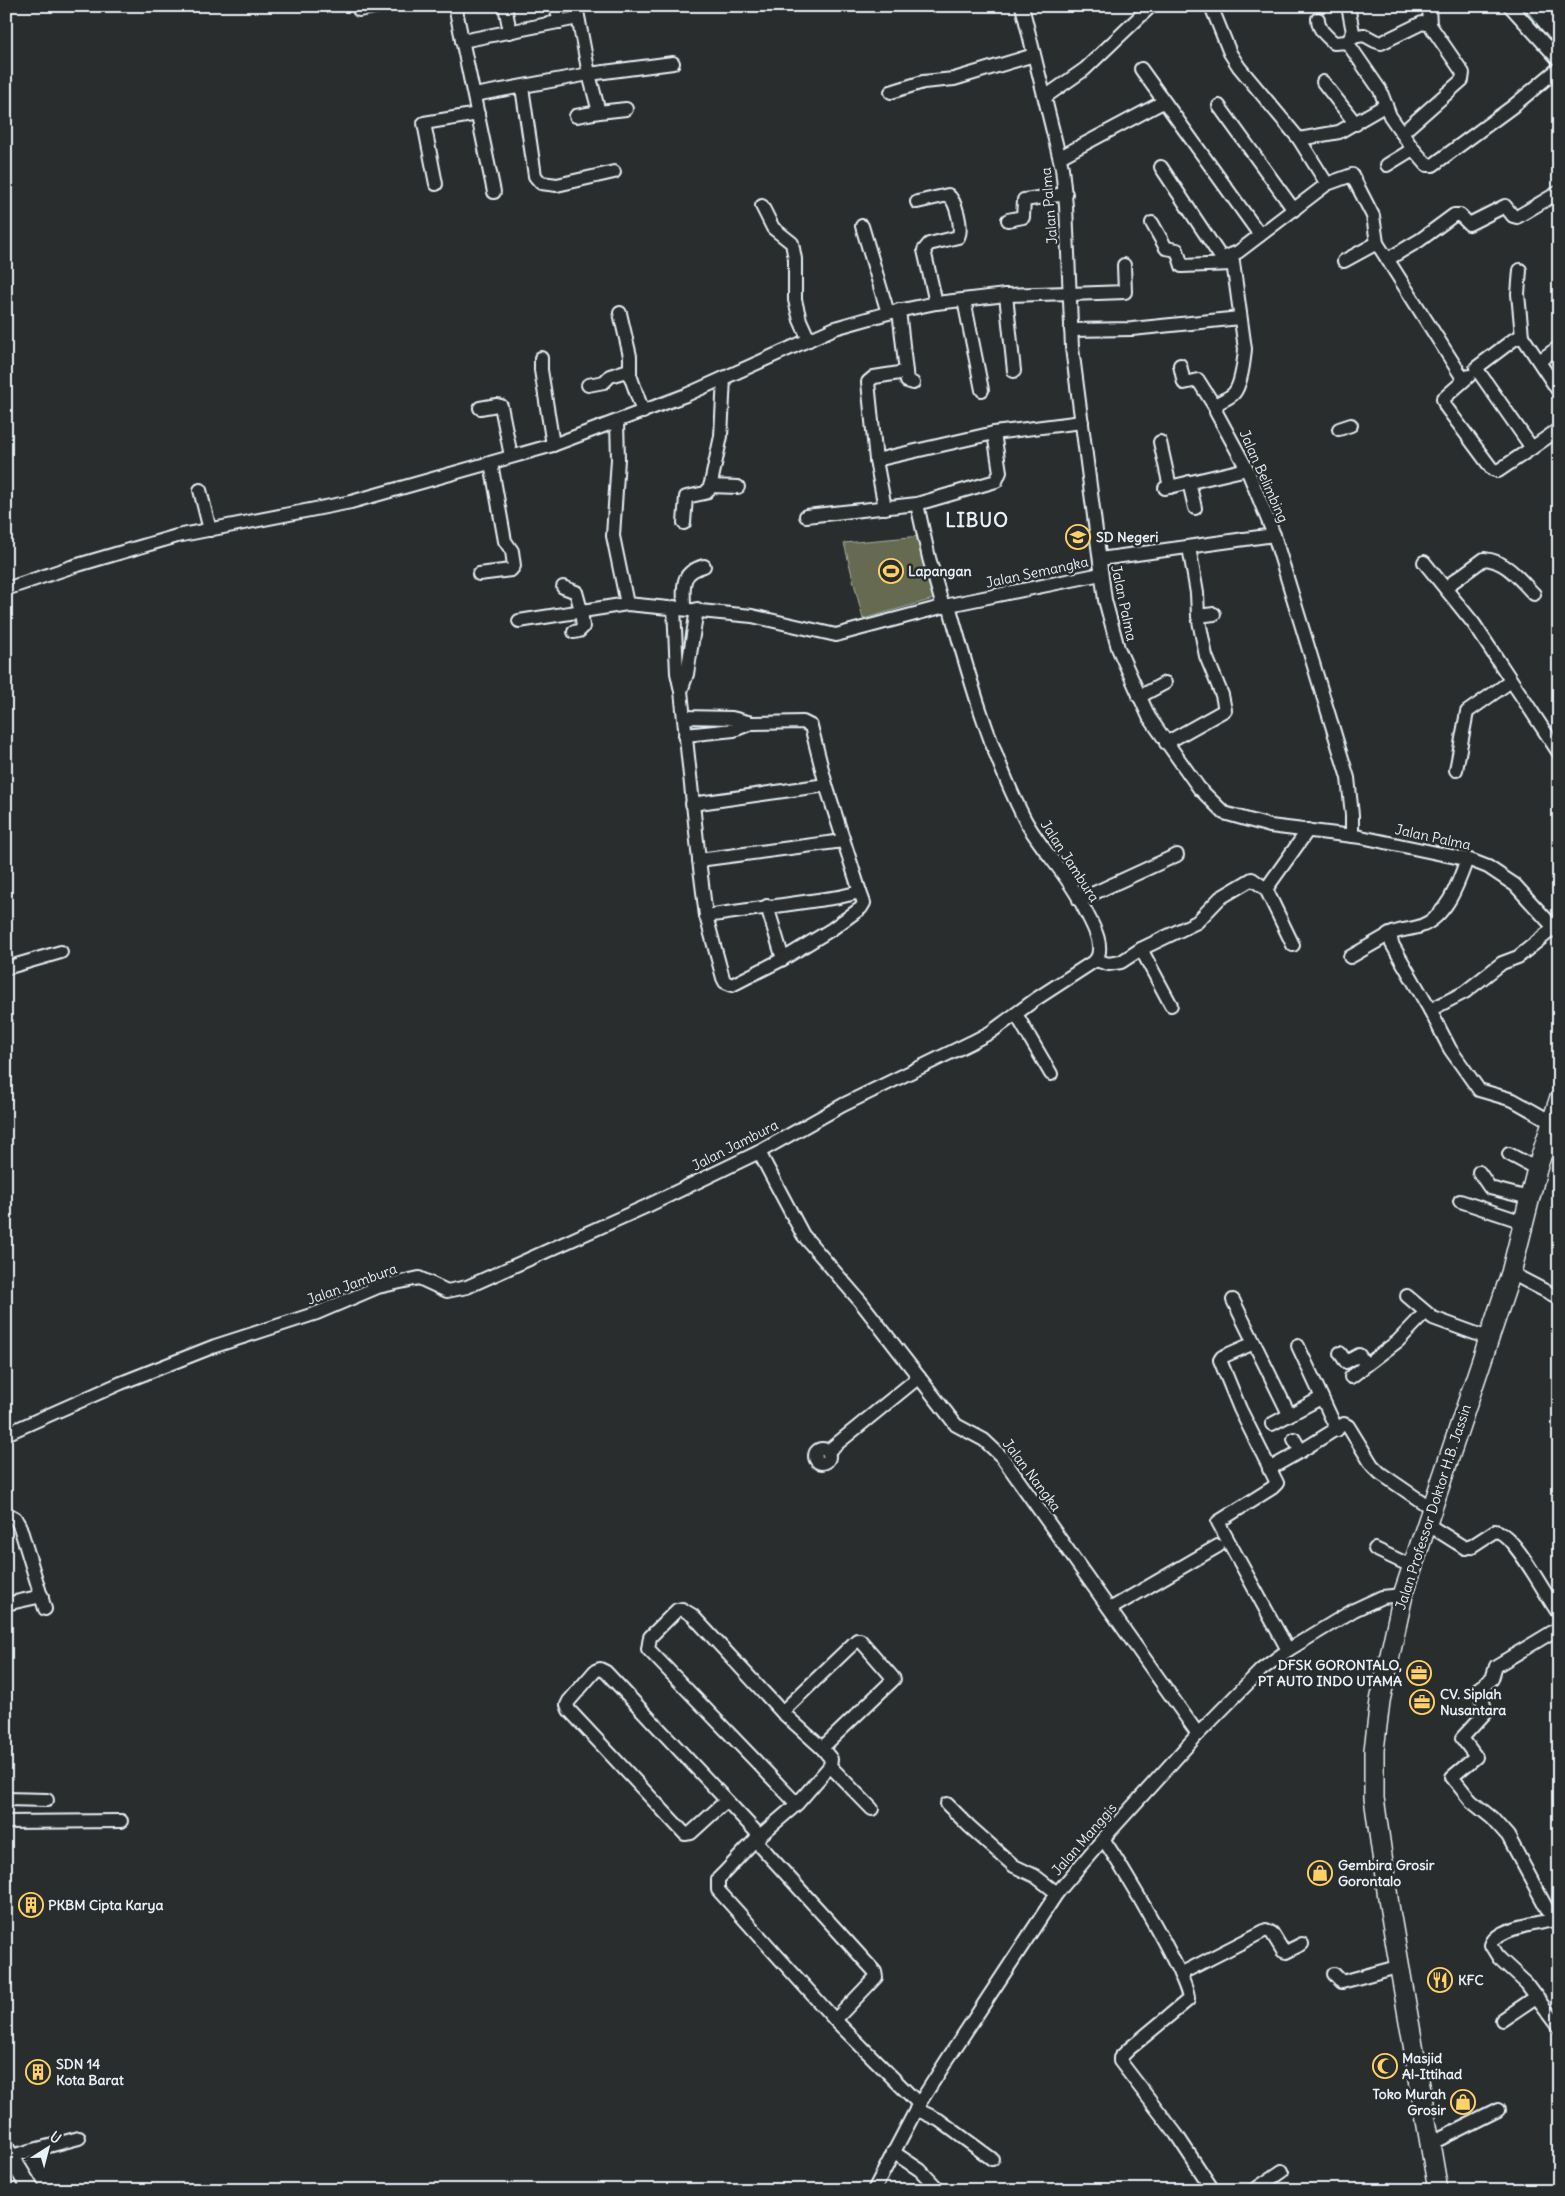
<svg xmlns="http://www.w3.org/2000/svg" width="1565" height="2196" viewBox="0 0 1565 2196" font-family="Delius,sans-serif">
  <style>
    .green { fill: #656b51; stroke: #a6aea4 }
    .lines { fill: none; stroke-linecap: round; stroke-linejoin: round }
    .stream { stroke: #8aa1a5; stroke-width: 3 }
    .minor-casing { stroke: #e8f1f8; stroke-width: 16 }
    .major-casing { stroke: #e8f1f8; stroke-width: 20 }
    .highway-casing { stroke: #e8f1f8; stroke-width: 22 }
    .minor { stroke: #2a2d2e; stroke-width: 12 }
    .major { stroke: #2a2d2e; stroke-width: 16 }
    .highway { stroke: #2a2d2e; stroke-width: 19 }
    .labels { text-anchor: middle; stroke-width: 5; stroke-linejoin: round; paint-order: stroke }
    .street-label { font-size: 14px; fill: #e8f1f8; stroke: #2a2d2e }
    .poi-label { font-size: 14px; font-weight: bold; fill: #e8f1f8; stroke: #2a2d2e; text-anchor: start }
    .district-label { font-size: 19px; font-weight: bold; letter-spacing: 1px; fill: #e8f1f8; stroke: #2a2d2e }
  </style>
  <rect width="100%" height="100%" fill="#2a2d2e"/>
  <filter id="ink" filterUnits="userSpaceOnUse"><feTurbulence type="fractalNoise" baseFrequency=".02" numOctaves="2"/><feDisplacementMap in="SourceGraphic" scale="10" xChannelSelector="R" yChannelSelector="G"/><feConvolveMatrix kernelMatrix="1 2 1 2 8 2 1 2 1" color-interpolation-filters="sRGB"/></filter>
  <g filter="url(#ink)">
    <!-- green -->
    <polygon class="green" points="921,536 937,598 863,619 844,543"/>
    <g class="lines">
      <!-- stream -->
      <polyline class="stream" points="1522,6 1550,42"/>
      <defs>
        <g id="minor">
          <polyline points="455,6 494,192"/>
          <polyline points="505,6 510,32"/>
          <polyline points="556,6 560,22"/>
          <polyline points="576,6 589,74 599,112 626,109"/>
          <polyline points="1022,6 1062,168 1066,206 1072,348 1105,600 1118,648 1149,717 1199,788 1224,813 1270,826 1361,837 1470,860 1488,867 1515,885 1559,933"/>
          <polyline points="1211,6 1230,53 1239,67 1299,139 1327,184"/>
          <polyline points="1429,6 1430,25"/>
          <polyline points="1510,6 1559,60"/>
          <polyline points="359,10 380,6"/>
          <path d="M1318,19C1318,30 1327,36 1334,43L1347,42L1380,90L1390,116L1413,149L1427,165H1433L1512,107L1559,68"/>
          <polyline points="1351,37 1364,35 1375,41 1381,43 1422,23 1430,25 1463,73 1462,80 1402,133"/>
          <polyline points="462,41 578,18"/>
          <polyline points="1348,42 1353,32 1348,6"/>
          <polyline points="1141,69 1260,235"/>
          <polyline points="1323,82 1356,124"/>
          <polyline points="522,87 535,176 541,183 557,185 614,172"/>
          <polyline points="891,92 923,82 954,79 1034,55"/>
          <polyline points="474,95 589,74 673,63"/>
          <polyline points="1045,97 1085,69 1151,6"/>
          <polyline points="1219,106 1294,210"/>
          <polyline points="576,116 599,112"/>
          <polyline points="1299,139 1339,132 1386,105"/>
          <polyline points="1060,157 1163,102"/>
          <polyline points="1387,165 1413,149"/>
          <polyline points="1161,167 1220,256 1223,258 1238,252 1327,184 1352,175 1373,216 1377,243 1464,380"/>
          <polyline points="436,184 424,123 478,114"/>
          <path d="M917,202L948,195C956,201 963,228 958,237L929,244L924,250L936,303"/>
          <polyline points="762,206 773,228 792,243 795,259 795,300 800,320 809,340"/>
          <polyline points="1008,220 1023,217 1024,200 1066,194"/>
          <polyline points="1152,223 1166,248 1177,250 1182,266 1232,264"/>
          <polyline points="862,226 888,313"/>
          <path d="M1232,255L1245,349C1244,360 1241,385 1234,393C1230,398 1222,400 1217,404L1216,412L1247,469L1274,535L1348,778L1352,815V836"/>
          <polyline points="1388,259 1420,240 1454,215 1460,215 1469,224 1505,206 1513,216 1517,217 1559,192"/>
          <polyline points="1344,261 1377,243"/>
          <polyline points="1520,270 1518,294 1522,336"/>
          <polyline points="1070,294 1125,292 1124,265"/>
          <polyline points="1006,295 1014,371"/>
          <polyline points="964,300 982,390"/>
          <polyline points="620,313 630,356 630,375 643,412"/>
          <polyline points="1071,330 1132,329 1240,318"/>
          <polyline points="541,358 541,370 553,445"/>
          <polyline points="1539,361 1559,347"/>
          <polyline points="1180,365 1184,383 1198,380 1215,407"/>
          <polyline points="906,372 907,381 913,383"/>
          <polyline points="1469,376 1443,399 1446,407 1492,469 1498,471 1532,448"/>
          <polyline points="588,385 604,382 610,376 629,370"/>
          <polyline points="1559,392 1522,336 1513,340 1476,368 1532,448 1559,429"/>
          <polyline points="480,408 497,405 501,406 511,456"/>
          <polyline points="617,422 618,459 613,536 627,604 752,616 836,635 949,605 1101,574"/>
          <polyline points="1339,429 1351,425"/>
          <polyline points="1160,442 1170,487"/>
          <polyline points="876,460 994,433 1082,422"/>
          <polyline points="1189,482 1195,508"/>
          <polyline points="710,486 738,487"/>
          <polyline points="1165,488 1247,469"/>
          <polyline points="200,490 210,530"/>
          <polyline points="917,504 929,558 943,607"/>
          <polyline points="885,508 876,460 868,382 874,377 906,372 899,310"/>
          <polyline points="806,516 917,504 996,481 1000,472 994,433"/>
          <polyline points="684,523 686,497 705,493 710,488 721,436 724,378"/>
          <polyline points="1189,547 1197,593 1198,616 1214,614"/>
          <polyline points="1100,559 1274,535"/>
          <polyline points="1424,562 1474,624 1559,753"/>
          <polyline points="479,574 511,570 514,566 512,551 505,541 491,463"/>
          <polyline points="563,587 576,592 581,610 583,627 579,631 574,632"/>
          <path d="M1446,587L1484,559C1507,561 1519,579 1534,594"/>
          <polyline points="6,589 71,567 177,536 351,502 553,445 686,395 835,328 888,313 936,303 1006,295 1070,293"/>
          <polyline points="674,607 677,673 681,691 699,860 843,841"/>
          <path d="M684,608C684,587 679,573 704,566"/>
          <polyline points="519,621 627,604"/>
          <polyline points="681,691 687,674 697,609"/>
          <polyline points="1139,697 1165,683"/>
          <polyline points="684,717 732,718 752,723 803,722 811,726 826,785 860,892 839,897 706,916 699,860"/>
          <polyline points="685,735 734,730 752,723"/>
          <polyline points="1166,743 1225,710 1222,695 1206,656 1198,616"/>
          <polyline points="1456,770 1467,712 1511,681"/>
          <polyline points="692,804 826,785"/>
          <path d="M1467,859C1458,884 1447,916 1421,926C1410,930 1400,929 1390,934L1392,944L1430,1010L1450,1049L1479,1090L1513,1100L1552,1122"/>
          <polyline points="1266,889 1308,830"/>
          <polyline points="1079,900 1177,855"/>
          <polyline points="767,906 783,959"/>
          <polyline points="706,916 723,978 725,982 732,985 783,959 832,929 861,908 864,903 860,892"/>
          <polyline points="1141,949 1171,1005"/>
          <polyline points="1350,957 1390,934"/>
          <polyline points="1096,960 1108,964 1121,962 1141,949 1197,922 1220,898 1252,879 1266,889 1293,945"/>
          <polyline points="6,968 61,952"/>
          <polyline points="1430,1010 1465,992 1502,963 1518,957 1554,928"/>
          <polyline points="1016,1014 1051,1074"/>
          <polyline points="1544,1144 1559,1156"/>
          <polyline points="759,1152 803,1235 860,1301 956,1425 984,1440 1002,1457 1198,1734"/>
          <polyline points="1509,1154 1537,1169"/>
          <polyline points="1479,1172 1490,1188 1529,1198"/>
          <polyline points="1460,1201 1523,1222"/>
          <polyline points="1511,1273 1559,1298"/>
          <polyline points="1407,1296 1433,1318 1488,1338"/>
          <polyline points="1233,1300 1289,1414"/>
          <polyline points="1254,1343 1222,1357 1220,1360 1240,1409 1277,1483 1272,1488 1218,1522 1288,1650"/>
          <polyline points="1298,1346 1337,1430"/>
          <polyline points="1340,1353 1346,1362 1359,1355 1366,1365"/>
          <polyline points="1351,1377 1398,1341 1425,1313"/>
          <polyline points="1272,1424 1321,1398"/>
          <path d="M6,1434L121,1383L215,1346L317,1313L378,1287L419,1278L447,1291L467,1287L647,1206L759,1152L843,1105L972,1042L991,1032L1036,999L1096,960C1106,944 1090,921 1083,906C1068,874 1040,849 1024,818C990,751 969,677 949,605"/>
          <circle cx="822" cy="1456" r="7"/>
          <polyline points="828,1451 919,1377"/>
          <polyline points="1301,1451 1344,1424 1348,1426 1372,1465 1380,1473 1431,1508"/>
          <polyline points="1269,1469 1301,1451 1294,1439"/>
          <polyline points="6,1513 15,1518 20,1527 45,1609"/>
          <path d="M1427,1524L1465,1548L1472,1546L1495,1531C1514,1532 1546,1597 1559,1614"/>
          <polyline points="1375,1549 1411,1566"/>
          <polyline points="6,1604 42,1596"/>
          <polyline points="1110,1609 1218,1546"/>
          <polyline points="782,1712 857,1640 860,1640 894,1679 822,1748"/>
          <polyline points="830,1766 872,1809"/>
          <polyline points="6,1799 47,1800"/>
          <polyline points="726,1801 691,1833 685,1834 569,1710 567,1705 569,1701 595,1671 600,1669 606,1672 760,1836"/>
          <polyline points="797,1804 648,1649 650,1637 677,1610 682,1609 692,1615 782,1712 822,1748 831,1759 830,1766 797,1804 755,1840 723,1874 718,1879 718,1890 835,2020 919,2104"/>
          <polyline points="947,1804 969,1826 1014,1866 1035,1876 1057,1893"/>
          <polyline points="6,1822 121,1821"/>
          <path d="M1103,1839C1117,1858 1193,1985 1188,2000L1129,2049L1120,2058V2061L1176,2134L1213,2190"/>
          <polyline points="755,1840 875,1972 876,1977 835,2020"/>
          <path d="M1559,1919C1542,1923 1496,1927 1491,1945L1499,1958L1526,1983L1559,2027"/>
          <polyline points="1553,1920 1508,1836 1492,1818 1471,1801 1452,1777 1476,1757 1462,1738 1486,1712 1479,1688 1492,1679 1496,1666 1559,1628"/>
          <polyline points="1180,1974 1266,1930 1272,1933 1283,1951 1286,1952 1302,1944"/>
          <polyline points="1334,1974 1342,1982 1401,1966"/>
          <polyline points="1502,2020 1536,1997"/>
          <polyline points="916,2109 939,2120 992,2159"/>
          <polyline points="1430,2144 1498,2110"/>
          <polyline points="893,2152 920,2170 939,2190"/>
          <polyline points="11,2156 79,2138"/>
          <polyline points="874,2190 919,2104 947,2060 1057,1893 1103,1839 1198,1734 1261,1670 1288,1650 1354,1610 1382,1597 1403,1595"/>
          <polyline points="1254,2190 1282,2171"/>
        </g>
        <polyline id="major" points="6,2149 31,2190"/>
        <polyline id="highway" points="1438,2190 1389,1905 1374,1798 1374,1750 1380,1701 1403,1595 1511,1273 1537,1169 1559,1100"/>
      </defs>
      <!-- minor casing -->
      <use href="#minor" class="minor-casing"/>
      <!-- major casing -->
      <use href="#major" class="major-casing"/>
      <!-- highway casing -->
      <use href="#highway" class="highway-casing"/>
      <!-- minor -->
      <use href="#minor" class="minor"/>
      <!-- major -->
      <use href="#major" class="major"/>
      <!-- highway -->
      <use href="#highway" class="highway"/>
    </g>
  </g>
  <!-- icons -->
  <defs>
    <symbol id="school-ring" viewBox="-11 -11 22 22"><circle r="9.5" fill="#2a2d2e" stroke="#ffd166" stroke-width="1.5"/><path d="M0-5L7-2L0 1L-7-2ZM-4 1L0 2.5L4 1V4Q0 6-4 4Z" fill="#ffd166"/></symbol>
    <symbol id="stadium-ring" viewBox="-11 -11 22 22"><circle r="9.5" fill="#2a2d2e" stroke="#ffd166" stroke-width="1.5"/><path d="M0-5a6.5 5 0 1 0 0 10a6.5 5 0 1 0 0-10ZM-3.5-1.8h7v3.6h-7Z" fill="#ffd166"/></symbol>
    <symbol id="office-ring" viewBox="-11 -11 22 22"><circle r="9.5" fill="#2a2d2e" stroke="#ffd166" stroke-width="1.5"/><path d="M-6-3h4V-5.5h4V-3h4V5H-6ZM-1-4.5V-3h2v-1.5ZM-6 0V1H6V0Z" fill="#ffd166"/></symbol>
    <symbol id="shop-ring" viewBox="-11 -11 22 22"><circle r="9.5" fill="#2a2d2e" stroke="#ffd166" stroke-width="1.5"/><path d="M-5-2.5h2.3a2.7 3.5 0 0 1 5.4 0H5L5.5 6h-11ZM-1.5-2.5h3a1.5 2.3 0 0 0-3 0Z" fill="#ffd166"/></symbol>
    <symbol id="building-ring" viewBox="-11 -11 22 22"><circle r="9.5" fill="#2a2d2e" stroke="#ffd166" stroke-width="1.5"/><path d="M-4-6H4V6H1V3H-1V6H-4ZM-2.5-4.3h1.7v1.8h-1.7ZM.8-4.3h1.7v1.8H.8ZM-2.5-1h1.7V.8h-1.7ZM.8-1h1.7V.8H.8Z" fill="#ffd166"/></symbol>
    <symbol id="restaurant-ring" viewBox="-11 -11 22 22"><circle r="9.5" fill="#2a2d2e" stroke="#ffd166" stroke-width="1.5"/><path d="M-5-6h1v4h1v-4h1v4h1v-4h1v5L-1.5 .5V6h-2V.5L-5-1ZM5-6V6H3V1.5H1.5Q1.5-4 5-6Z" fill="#ffd166"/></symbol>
    <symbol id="mosque-ring" viewBox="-11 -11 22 22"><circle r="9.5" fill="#2a2d2e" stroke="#ffd166" stroke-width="1.5"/><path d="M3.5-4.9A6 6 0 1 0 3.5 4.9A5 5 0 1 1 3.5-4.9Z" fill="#ffd166"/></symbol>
  </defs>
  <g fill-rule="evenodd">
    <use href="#school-ring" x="1064" y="523" width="28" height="28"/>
    <use href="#stadium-ring" x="877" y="557" width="28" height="28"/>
    <use href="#office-ring" x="1405" y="1659" width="28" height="28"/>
    <use href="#office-ring" x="1408" y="1688" width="28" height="28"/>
    <use href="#shop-ring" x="1306" y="1859" width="28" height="28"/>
    <use href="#building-ring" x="17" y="1891" width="28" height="28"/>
    <use href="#restaurant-ring" x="1426" y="1966" width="28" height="28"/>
    <use href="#mosque-ring" x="1371" y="2052" width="28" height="28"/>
    <use href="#building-ring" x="24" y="2058" width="28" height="28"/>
    <use href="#shop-ring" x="1449" y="2088" width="28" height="28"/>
  </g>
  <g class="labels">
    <!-- street labels -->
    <g class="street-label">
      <text transform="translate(1049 206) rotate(-95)" y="5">Jalan Palma</text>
      <text transform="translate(1264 476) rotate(66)" y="5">Jalan Belimbing</text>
      <text transform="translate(1037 572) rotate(-12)" y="5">Jalan Semangka</text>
      <text transform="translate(1124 603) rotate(78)" y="5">Jalan Palma</text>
      <text transform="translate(1433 837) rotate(12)" y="5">Jalan Palma</text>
      <text transform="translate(1070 861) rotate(57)" y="5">Jalan Jambura</text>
      <text transform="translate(735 1145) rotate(-27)" y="5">Jalan Jambura</text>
      <text transform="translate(352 1284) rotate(-20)" y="5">Jalan Jambura</text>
      <text transform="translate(1032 1475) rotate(53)" y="5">Jalan Nangka</text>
      <text transform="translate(1433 1507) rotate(-72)" y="5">Jalan Professor Doktor H.B. Jassin</text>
      <text transform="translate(1084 1839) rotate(-49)" y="5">Jalan Manggis</text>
    </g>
    <!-- poi labels -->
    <g class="poi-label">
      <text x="1096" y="542">SD Negeri</text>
      <text x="908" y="576">Lapangan</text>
      <text x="1402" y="1670" text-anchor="end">DFSK GORONTALO,<tspan x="1402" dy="16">PT AUTO INDO UTAMA</tspan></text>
      <text x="1440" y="1699">CV. Siplah<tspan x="1440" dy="16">Nusantara</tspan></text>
      <text x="1338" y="1870">Gembira Grosir<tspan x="1338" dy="16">Gorontalo</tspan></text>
      <text x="48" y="1910">PKBM Cipta Karya</text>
      <text x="1458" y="1985">KFC</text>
      <text x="1402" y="2063">Masjid<tspan x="1402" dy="16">Al-Ittihad</tspan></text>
      <text x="56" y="2069">SDN 14<tspan x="56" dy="16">Kota Barat</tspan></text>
      <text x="1446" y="2099" text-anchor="end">Toko Murah<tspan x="1446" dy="16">Grosir</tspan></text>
    </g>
    <!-- district labels -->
    <g class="district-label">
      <text x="977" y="527">LIBUO</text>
    </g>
  </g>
  <!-- margin -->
  <rect width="1565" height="2196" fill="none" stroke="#2a2d2e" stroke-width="25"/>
  <rect x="12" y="12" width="1540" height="2171" fill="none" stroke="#e8f1f8" stroke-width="2" filter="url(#ink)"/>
  <!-- north arrow -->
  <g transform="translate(48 2148) rotate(36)" stroke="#2a2d2e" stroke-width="4" paint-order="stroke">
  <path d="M0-4L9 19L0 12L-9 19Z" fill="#e8f1f8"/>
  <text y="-8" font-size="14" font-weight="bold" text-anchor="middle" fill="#e8f1f8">U</text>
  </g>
</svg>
